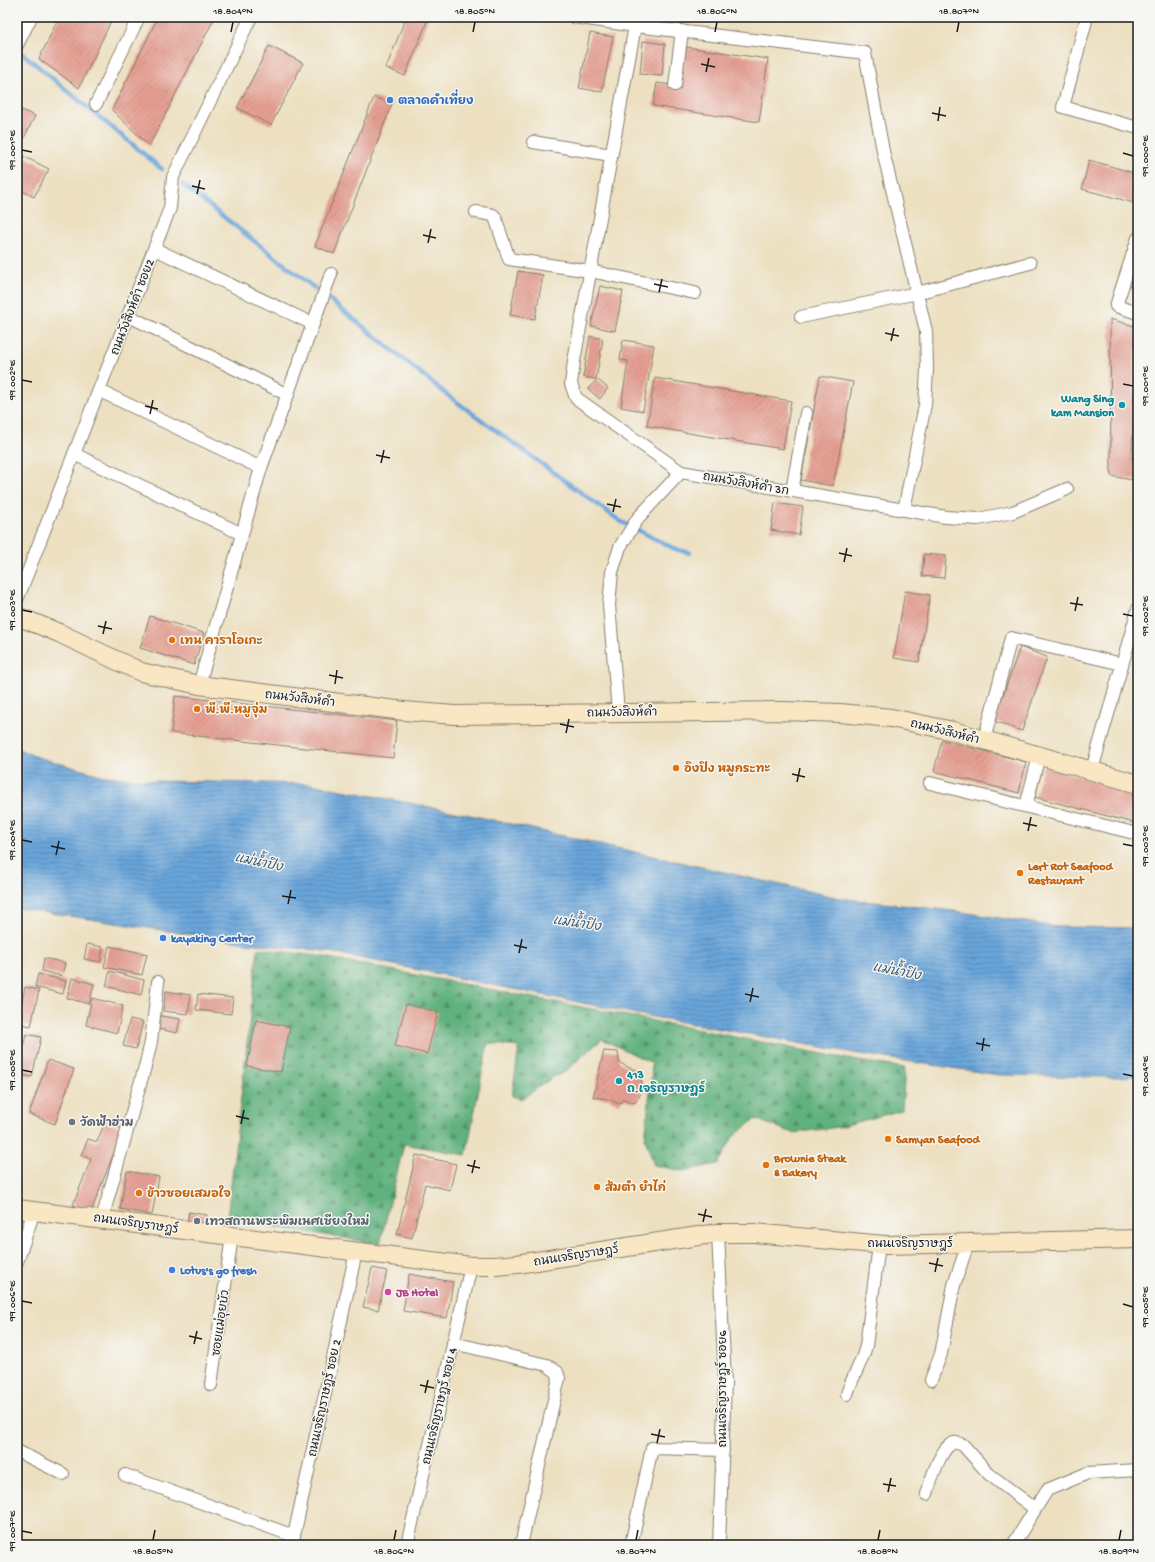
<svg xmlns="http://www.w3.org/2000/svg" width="1155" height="1562" viewBox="0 0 1155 1562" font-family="'Gochi Hand','Playpen Sans Thai',sans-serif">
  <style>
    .forest { fill: url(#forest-firs); stroke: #3e664d }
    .water { fill: url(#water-rules); stroke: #42607b }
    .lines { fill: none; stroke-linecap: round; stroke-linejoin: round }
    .stream { stroke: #69a5da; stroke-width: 4.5 }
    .building { fill: url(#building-hatch) }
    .street-casing { stroke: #847e6e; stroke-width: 14 }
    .secondary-casing { stroke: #847e6e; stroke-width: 20 }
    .street { stroke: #fff; stroke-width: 12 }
    .secondary { stroke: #f9e7c3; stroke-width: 18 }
    .ticks { fill: none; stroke: #1c1c1c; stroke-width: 1.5 }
    .shop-dot { fill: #3f7fe0; stroke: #f6f6f2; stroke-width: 1.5 }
    .culture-dot { fill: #0f9aa8; stroke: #f6f6f2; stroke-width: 1.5 }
    .food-dot { fill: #e8710a; stroke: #f6f6f2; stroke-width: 1.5 }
    .worship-dot { fill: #6b7280; stroke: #f6f6f2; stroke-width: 1.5 }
    .hotel-dot { fill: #d1479c; stroke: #f6f6f2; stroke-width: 1.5 }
    .labels { text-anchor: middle; stroke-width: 3; stroke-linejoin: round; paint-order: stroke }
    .shop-label { font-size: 12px; font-weight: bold; fill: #366cbe; stroke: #f6f6f2; text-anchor: start }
    .street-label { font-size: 12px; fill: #1c1c1c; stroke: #f6f6f2 }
    .culture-label { font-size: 12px; font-weight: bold; fill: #0d838f; stroke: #f6f6f2; text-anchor: end }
    .food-label { font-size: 12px; font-weight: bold; fill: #c56008; stroke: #f6f6f2; text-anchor: start }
    .worship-label { font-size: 12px; font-weight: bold; fill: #5b616d; stroke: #f6f6f2; text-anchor: start }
    .hotel-label { font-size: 12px; font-weight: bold; fill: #b23c85; stroke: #f6f6f2; text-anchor: start }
    .water-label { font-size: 13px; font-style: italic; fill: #3f5a71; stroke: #f6f6f2 }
    .neatline { fill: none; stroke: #1c1c1c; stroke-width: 1.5 }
    .ticks-label { font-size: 10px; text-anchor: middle; fill: #1c1c1c }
  </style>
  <defs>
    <pattern id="forest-firs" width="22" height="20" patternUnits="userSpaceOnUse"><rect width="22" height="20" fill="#60b17e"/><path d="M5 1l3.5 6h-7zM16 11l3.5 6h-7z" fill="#4e8f66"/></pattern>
    <pattern id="water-rules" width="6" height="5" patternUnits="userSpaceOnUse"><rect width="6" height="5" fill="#69a5da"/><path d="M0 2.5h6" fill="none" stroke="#5686b0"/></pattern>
    <pattern id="building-hatch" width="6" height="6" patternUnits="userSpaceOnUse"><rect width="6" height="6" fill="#e59f92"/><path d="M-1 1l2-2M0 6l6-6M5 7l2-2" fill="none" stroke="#c4887d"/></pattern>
  </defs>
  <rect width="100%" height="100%" fill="#f6f6f2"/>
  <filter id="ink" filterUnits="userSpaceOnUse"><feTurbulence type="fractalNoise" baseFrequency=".025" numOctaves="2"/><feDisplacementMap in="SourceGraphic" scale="8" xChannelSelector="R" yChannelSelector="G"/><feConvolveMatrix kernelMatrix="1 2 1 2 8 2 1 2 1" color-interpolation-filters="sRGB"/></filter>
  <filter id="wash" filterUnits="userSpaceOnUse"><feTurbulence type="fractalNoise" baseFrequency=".012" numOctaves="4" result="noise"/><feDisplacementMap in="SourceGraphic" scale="16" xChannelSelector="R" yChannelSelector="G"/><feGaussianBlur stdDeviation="0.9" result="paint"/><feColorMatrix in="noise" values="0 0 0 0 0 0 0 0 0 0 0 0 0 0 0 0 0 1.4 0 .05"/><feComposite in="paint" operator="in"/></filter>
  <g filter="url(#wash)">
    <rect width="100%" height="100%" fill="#ede0c1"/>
    <!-- forest -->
    <polygon class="forest" points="258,948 324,957 859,1061 905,1068 902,1110 839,1127 793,1133 755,1119 733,1137 718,1164 682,1171 654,1165 645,1139 651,1082 652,1063 602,1039 565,1072 553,1077 522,1099 512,1096 519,1047 488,1043 466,1155 404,1144 380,1244 227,1219"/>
    <!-- water -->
    <polygon class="water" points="17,748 34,756 104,776 159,781 311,784 466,814 839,898 954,911 1057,927 1138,928 1138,1076 1110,1077 998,1075 860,1054 637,1014 325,951 247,943 17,908"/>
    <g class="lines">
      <!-- stream -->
      <g class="stream">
        <polyline points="17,49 162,169"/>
        <polyline points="183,185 317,290"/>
        <polyline points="330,300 450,397 620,521 675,549 690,553"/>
      </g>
    </g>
    <g id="blocks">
      <!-- building -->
      <g class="building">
        <polygon points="59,17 113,17 79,88 39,59"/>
        <polygon points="158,17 215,17 149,146 112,110"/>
        <polygon points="406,17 429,17 405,76 386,68"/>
        <polygon points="590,33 613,37 602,92 579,88"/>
        <polygon points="643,41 665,44 662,76 640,74"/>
        <polygon points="269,46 303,63 271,125 237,108"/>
        <polygon points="686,47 768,59 759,122 653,106 657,83 680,86"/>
        <polygon points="374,97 392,104 334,254 315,246"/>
        <polygon points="17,108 35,116 17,152"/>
        <polygon points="17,153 49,169 34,197 17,188"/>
        <polygon points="1089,160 1138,174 1138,204 1082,189"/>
        <polygon points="518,271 543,275 535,319 510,315"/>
        <polygon points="600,286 623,291 615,331 591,326"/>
        <polygon points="1110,319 1138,327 1138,352 1135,351 1132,459 1138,460 1138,481 1111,476"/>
        <polygon points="590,336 603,339 596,379 583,377"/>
        <polygon points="623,340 654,345 643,411 621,407 628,361 620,360"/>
        <polygon points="820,376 853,382 833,486 801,480"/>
        <polygon points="655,378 791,401 783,449 647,426"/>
        <polygon points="597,379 608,388 600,399 588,389"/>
        <polygon points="775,503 803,507 799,535 771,530"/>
        <polygon points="924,554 946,556 944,578 922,576"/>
        <polygon points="905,591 930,595 919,662 894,658"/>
        <polygon points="150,616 204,633 194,665 140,648"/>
        <polygon points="1020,647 1047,657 1022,731 994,721"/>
        <polygon points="175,696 397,721 393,758 171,733"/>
        <polygon points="942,740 1026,762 1019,793 934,771"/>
        <polygon points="1043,766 1138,792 1138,824 1035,797"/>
        <polygon points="87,944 103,947 100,962 84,959"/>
        <polygon points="109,946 147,954 142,975 104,967"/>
        <polygon points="44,958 65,963 62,976 42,971"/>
        <polygon points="110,971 144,980 141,995 106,986"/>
        <polygon points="38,974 66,981 63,994 35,987"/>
        <polygon points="72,978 94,984 89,1004 67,998"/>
        <polygon points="25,987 39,990 31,1026 17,1023"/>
        <polygon points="166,991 191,995 188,1014 163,1011"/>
        <polygon points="198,994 233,998 231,1014 196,1010"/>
        <polygon points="92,998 123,1006 117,1033 86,1025"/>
        <polygon points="406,1004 438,1012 427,1054 395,1046"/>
        <polygon points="161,1016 180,1019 177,1033 158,1029"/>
        <polygon points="130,1019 143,1022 136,1049 123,1046"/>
        <polygon points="256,1020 290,1027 281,1072 247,1066"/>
        <polygon points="26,1034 41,1037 32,1077 17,1074"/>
        <polygon points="604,1051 618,1052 619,1062 627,1067 640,1071 643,1090 635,1103 623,1099 619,1104 608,1099 593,1097"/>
        <polygon points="48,1060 74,1069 55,1124 29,1114"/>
        <polygon points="105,1122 123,1129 91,1212 73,1205 91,1159 81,1155 88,1139 97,1142"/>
        <polygon points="416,1155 456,1164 450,1190 425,1184 412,1238 397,1234"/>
        <polygon points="127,1171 159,1177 152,1215 120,1209"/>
        <polygon points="189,1212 207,1215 205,1230 186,1227"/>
        <polygon points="372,1268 387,1271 378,1310 363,1307"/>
        <polygon points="409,1274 453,1282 447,1318 403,1311"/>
      </g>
    </g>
  </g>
  <g filter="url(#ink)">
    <use href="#blocks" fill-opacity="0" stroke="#847e6e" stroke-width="1"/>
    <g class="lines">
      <defs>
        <g id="street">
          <polyline points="574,17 635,26 865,53 883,151 926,331 927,369 925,405 904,510"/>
          <polyline points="1087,17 1063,107 1138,128"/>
          <polyline points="635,26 574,361 571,384 576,398 681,472"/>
          <polyline points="17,45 31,17"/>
          <polyline points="675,85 682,31"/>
          <polyline points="96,104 139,17"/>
          <polyline points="533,142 611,155"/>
          <polyline points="476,212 493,215 495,217 509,259 590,271 695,293"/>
          <polyline points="1138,238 1116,306 1138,313"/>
          <polyline points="155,249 313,324"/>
          <polyline points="129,316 288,395"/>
          <polyline points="801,317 917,293 1030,263"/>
          <polyline points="100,391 261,468"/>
          <polyline points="74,454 242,534"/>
          <polyline points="792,491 806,413"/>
          <polyline points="17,600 170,208 173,177 251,17"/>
          <polyline points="199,685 261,468 331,274"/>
          <polyline points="618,712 609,605 612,572 620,547 638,518 681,472 946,517 978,519 1013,512 1067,489"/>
          <polyline points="984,740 1011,638 1122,664"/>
          <polyline points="1092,770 1138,609"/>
          <polyline points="930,783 1138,834"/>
          <polyline points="1026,806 1039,756"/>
          <polyline points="102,1219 146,1063 151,1042 158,982"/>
          <polyline points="718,1233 725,1382 719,1545"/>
          <polyline points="17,1262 34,1211"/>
          <polyline points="453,1343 547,1365 557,1372 559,1378 521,1545"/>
          <polyline points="931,1380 941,1354 954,1285 968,1243"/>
          <polyline points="211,1385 232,1236"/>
          <path d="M847,1394C852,1377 862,1363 866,1346L879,1245"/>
          <polyline points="17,1451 63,1474"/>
          <polyline points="125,1475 294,1536"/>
          <path d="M927,1494C930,1483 941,1445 954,1443C957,1442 960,1444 963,1445L989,1474L1035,1509"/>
          <polyline points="292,1545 356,1252"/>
          <polyline points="407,1545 471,1266"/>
          <polyline points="631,1545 652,1448 723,1450"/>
          <polyline points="1013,1545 1047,1490 1088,1473 1138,1470"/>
        </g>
        <g id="secondary">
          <polyline points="17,616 59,633 141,672 199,685 404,711 454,715 783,711 840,713 891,718 953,731 1138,784"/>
          <polyline points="17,1209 471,1266 495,1266 517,1264 718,1233 754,1233 885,1245 1138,1239"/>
        </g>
      </defs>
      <!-- street casing -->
      <use href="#street" class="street-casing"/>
      <!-- secondary casing -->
      <use href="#secondary" class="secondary-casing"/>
      <!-- street -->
      <use href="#street" class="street"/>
      <!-- secondary -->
      <use href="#secondary" class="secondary"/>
    </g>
  </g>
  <!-- ticks -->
  <path class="ticks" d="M231,32L233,22M473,32L475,22M715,32L717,22M957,32L959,22M701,64L715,67M706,72L709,58M932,113L946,116M938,121L940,107M22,150L32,152M1123,153L1133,156M192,186L205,189M197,194L200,180M423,235L436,238M428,243L431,229M654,284L668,287M659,292L662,279M885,333L899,336M891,341L894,328M22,380L32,382M1123,384L1133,386M145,406L158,409M150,414L153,400M376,455L390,458M381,463L384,450M607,504L621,507M613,512L616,499M839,553L852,556M844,562L847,548M1070,603L1083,605M22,610L32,612M1075,611L1078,597M1123,614L1133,616M98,626L112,629M103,634L106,621M329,675L343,678M335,684L337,670M560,724L574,727M566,733L569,719M792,774L805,777M797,782L800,768M1023,823L1037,826M1028,831L1031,817M22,840L32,842M1123,844L1133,846M51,846L65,849M56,855L59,841M282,896L296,898M288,904L291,890M514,945L527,948M519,953L522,939M745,994L759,997M750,1002L753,988M976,1043L990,1046M982,1051L984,1038M22,1070L32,1072M1123,1074L1133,1076M236,1116L249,1119M241,1124L244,1110M467,1165L480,1168M472,1173L475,1160M698,1214L712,1217M703,1222L706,1209M929,1263L943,1266M935,1272L938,1258M22,1301L32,1303M1123,1304L1133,1307M189,1336L202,1339M194,1344L197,1331M420,1385L434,1388M425,1393L428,1380M651,1434L665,1437M657,1443L660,1429M883,1484L896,1486M888,1492L891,1478M22,1531L32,1533M153,1540L155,1530M394,1540L396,1530M636,1540L638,1530M878,1540L880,1530M1119,1540L1121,1530"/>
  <!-- markers -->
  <g class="shop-dot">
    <circle cx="390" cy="100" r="4"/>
    <circle cx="163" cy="938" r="4"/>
    <circle cx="172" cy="1270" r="4"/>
  </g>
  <g class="culture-dot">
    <circle cx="1122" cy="405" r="4"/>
    <circle cx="619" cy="1081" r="4"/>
  </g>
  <g class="food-dot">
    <circle cx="172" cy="640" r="4"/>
    <circle cx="197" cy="709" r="4"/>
    <circle cx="676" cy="768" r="4"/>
    <circle cx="1020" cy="873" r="4"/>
    <circle cx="888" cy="1139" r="4"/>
    <circle cx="766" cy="1165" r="4"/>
    <circle cx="597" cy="1187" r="4"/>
    <circle cx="139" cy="1193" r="4"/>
  </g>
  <g class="worship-dot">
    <circle cx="72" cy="1122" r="4"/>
    <circle cx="197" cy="1221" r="4"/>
  </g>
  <circle class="hotel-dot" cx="388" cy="1292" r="4"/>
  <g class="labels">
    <!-- shop labels -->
    <g class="shop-label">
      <text x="398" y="104">ตลาดคำเที่ยง</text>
      <text x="171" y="942">kayaking Center</text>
      <text x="180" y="1274">Lotus's go fresh</text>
    </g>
    <!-- street labels -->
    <g class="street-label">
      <text transform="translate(132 307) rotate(-69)" y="4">ถนนวังสิงห์คำ ซอย2</text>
      <text transform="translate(746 483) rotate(10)" y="4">ถนนวังสิงห์คำ 3ก</text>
      <text transform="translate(300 698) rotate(7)" y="4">ถนนวังสิงห์คำ</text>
      <text transform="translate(622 712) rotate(-1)" y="4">ถนนวังสิงห์คำ</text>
      <text transform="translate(945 731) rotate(14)" y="4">ถนนวังสิงห์คำ</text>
      <text transform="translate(136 1223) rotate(8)" y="4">ถนนเจริญราษฎร์</text>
      <text x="910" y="1247">ถนนเจริญราษฎร์</text>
      <text transform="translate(576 1255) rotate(-9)" y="4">ถนนเจริญราษฎร์</text>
      <text transform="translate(220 1323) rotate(-82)" y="4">ซอยแม่อุยบัว</text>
      <text transform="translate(722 1389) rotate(-90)" y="4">ถนนเจริญราษฎร์ ซอย6</text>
      <text transform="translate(324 1398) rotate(-78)" y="4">ถนนเจริญราษฎร์ ซอย 2</text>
      <text transform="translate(439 1406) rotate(-77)" y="4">ถนนเจริญราษฎร์ ซอย 4</text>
    </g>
    <!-- culture labels -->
    <g class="culture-label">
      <text x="1114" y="402">Wang Sing<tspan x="1114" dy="14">kam Mansion</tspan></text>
      <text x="627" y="1078" text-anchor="start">413<tspan x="627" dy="14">ถ.เจริญราษฏร์</tspan></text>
    </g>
    <!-- food labels -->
    <g class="food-label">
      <text x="180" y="644">เทน คาราโอเกะ</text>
      <text x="205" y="713">พี.พี.หมูจุ่ม</text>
      <text x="684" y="772">อิงปิง หมูกระทะ</text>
      <text x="1028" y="870">Lert Rot Seafood<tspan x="1028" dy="14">Restaurant</tspan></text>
      <text x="896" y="1143">Samyan Seafood</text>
      <text x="774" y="1162">Brownie Steak<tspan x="774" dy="14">&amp; Bakery</tspan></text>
      <text x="605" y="1191">ส้มตำ ยำไก่</text>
      <text x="147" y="1197">ข้าวซอยเสมอใจ</text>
    </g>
    <!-- worship labels -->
    <g class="worship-label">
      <text x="80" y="1126">วัดฟ้าฮ่าม</text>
      <text x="205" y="1225">เทวสถานพระพิฆเนศเชียงใหม่</text>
    </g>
    <!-- hotel labels -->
    <g class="hotel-label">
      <text x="396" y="1296">JB Hotel</text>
    </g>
    <!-- water labels -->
    <g class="water-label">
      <text transform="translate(259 861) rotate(12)" y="5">แม่น้ำปิง</text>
      <text transform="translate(577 922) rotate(8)" y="5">แม่น้ำปิง</text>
      <text transform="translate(897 970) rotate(11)" y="5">แม่น้ำปิง</text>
    </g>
  </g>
  <!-- margin -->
  <rect width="1155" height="1562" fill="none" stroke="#f6f6f2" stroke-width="44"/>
  <rect x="22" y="22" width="1111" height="1518" class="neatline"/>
  <g class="ticks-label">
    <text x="233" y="14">18.804°N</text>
    <text x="475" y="14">18.805°N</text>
    <text x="717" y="14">18.806°N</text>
    <text x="959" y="14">18.807°N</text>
    <text transform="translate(11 150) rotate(-90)" y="4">99.001°E</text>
    <text transform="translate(1144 156) rotate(-90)" y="4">99.000°E</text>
    <text transform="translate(11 380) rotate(-90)" y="4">99.002°E</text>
    <text transform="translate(1144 386) rotate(-90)" y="4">99.001°E</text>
    <text transform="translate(11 610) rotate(-90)" y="4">99.003°E</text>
    <text transform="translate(1144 616) rotate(-90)" y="4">99.002°E</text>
    <text transform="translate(11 840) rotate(-90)" y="4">99.004°E</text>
    <text transform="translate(1144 846) rotate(-90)" y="4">99.003°E</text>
    <text transform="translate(11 1070) rotate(-90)" y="4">99.005°E</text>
    <text transform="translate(1144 1076) rotate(-90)" y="4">99.004°E</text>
    <text transform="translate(11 1301) rotate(-90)" y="4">99.006°E</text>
    <text transform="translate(1144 1307) rotate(-90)" y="4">99.005°E</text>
    <text transform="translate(11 1531) rotate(-90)" y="4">99.007°E</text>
    <text x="153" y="1554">18.805°N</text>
    <text x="394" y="1554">18.806°N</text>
    <text x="636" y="1554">18.807°N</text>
    <text x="878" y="1554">18.808°N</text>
    <text x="1119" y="1554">18.809°N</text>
  </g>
</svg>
